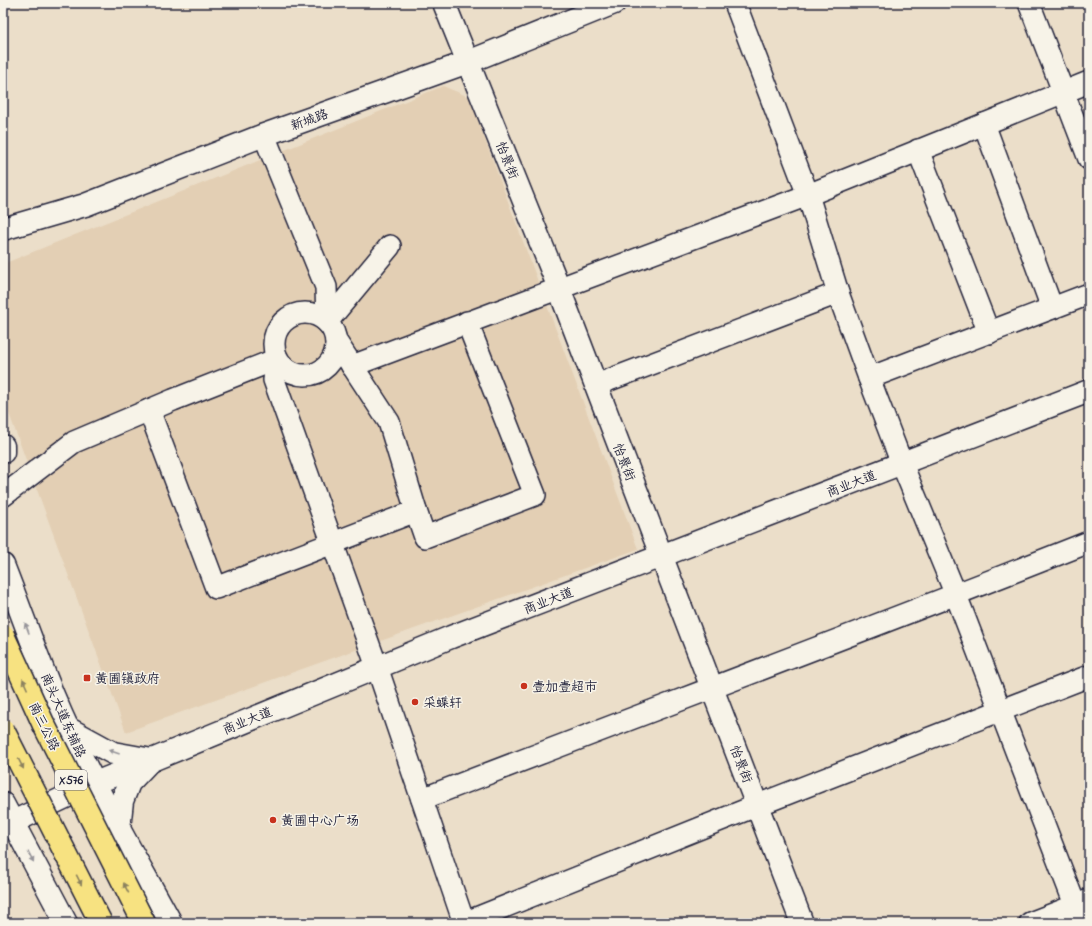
<svg xmlns="http://www.w3.org/2000/svg" width="1092" height="926" viewBox="0 0 1092 926" font-family="'Indie Flower','LXGW WenKai TC',sans-serif">
  <style>
    .built { fill: #e3cfb4 }
    .lines { fill: none; stroke-linecap: round; stroke-linejoin: round }
    .minor-casing { stroke: #22223b; stroke-width: 24 }
    .tertiary-casing { stroke: #22223b; stroke-width: 25 }
    .secondary-casing { stroke: #22223b; stroke-width: 25 }
    .minor { stroke: #f7f3e8; stroke-width: 21 }
    .tertiary { stroke: #f7f3e8; stroke-width: 22 }
    .secondary { stroke: #f7f3e8; stroke-width: 22 }
    .trunk-bridge-casing { stroke: #22223b; stroke-width: 25; stroke-linecap: butt }
    .trunk-bridge { stroke: #f7e281; stroke-width: 22 }
    .oneway { fill: #97959a }
    .oneway2 { fill: #8c825e }
    .poi-dot { fill: #c8321e; stroke: #f7f3e8; stroke-width: 1.5 }
    .labels { text-anchor: middle; stroke-width: 3; stroke-linejoin: round; paint-order: stroke }
    .shield { fill: #f7f3e8; stroke: #62616f; stroke-width: 1 }
    .shield-label { font-size: 12px; font-weight: bold; fill: #22223b }
    .street-label { font-size: 13px; fill: #22223b; stroke: #f7f3e8 }
    .poi-label { font-size: 13px; fill: #22223b; stroke: #f7f3e8; text-anchor: start }
  </style>
  <rect width="100%" height="100%" fill="#ebdec9"/>
  <filter id="ink" filterUnits="userSpaceOnUse"><feTurbulence type="fractalNoise" baseFrequency=".025" numOctaves="2"/><feDisplacementMap in="SourceGraphic" scale="8" xChannelSelector="R" yChannelSelector="G"/><feConvolveMatrix kernelMatrix="1 2 1 2 8 2 1 2 1" color-interpolation-filters="sRGB"/></filter>
  <g filter="url(#ink)">
    <!-- built -->
    <polygon class="built" points="443,86 469,97 638,549 126,732 4,400 3,264"/>
    <g class="lines">
      <defs>
        <g id="minor">
          <polyline points="735,3 808,195 838,293 869,378 902,464 956,595 1082,923"/>
          <polyline points="1029,3 1089,159"/>
          <polyline points="984,124 1052,308"/>
          <polyline points="264,135 326,287 327,322"/>
          <polyline points="918,150 989,333"/>
          <circle cx="305" cy="344" r="31"/>
          <polyline points="327,322 390,246"/>
          <polyline points="336,341 389,422 416,511 425,537 535,495 467,322"/>
          <polyline points="277,359 274,380 377,667 464,923"/>
          <polyline points="352,366 808,195 1089,82"/>
          <polyline points="869,378 1089,294"/>
          <polyline points="596,385 838,293"/>
          <polyline points="149,410 216,588 416,511"/>
          <polyline points="3,496 74,442 173,400 277,359"/>
          <path d="M422,799C644,713 868,630 1089,542"/>
          <polyline points="464,923 758,805 1089,676"/>
          <polyline points="1030,923 1089,900"/>
        </g>
        <g id="tertiary">
          <polyline points="444,3 553,273 802,923"/>
          <polyline points="3,446 3,452"/>
          <path d="M3,565C20,608 35,652 53,695C86,774 130,848 171,923"/>
          <polyline points="69,729 113,753 152,760"/>
          <polyline points="3,804 66,923"/>
          <polyline points="13,822 95,783 152,760"/>
          <polyline points="119,829 122,801 129,783 148,763"/>
        </g>
        <g id="secondary">
          <polyline points="3,229 85,205 264,135 468,62 614,3"/>
          <polyline points="152,760 451,637 1089,391"/>
        </g>
      </defs>
      <!-- minor casing -->
      <use href="#minor" class="minor-casing"/>
      <!-- tertiary casing -->
      <use href="#tertiary" class="tertiary-casing"/>
      <!-- secondary casing -->
      <use href="#secondary" class="secondary-casing"/>
      <!-- minor -->
      <use href="#minor" class="minor"/>
      <!-- tertiary -->
      <use href="#tertiary" class="tertiary"/>
      <!-- secondary -->
      <use href="#secondary" class="secondary"/>
      <defs>
        <g id="trunk-bridge">
          <polyline points="3,635 43,723 144,923"/>
          <polyline points="3,730 101,923"/>
        </g>
      </defs>
      <!-- trunk-bridge casing -->
      <use href="#trunk-bridge" class="trunk-bridge-casing"/>
      <!-- trunk-bridge -->
      <use href="#trunk-bridge" class="trunk-bridge"/>
    </g>
    <!-- one-way arrows -->
    <defs><path id="oneway-solid" d="M-6-.8H1V-3.2L6.5 0L1 3.2V.8H-6Z"/></defs>
    <g class="oneway">
      <use href="#oneway-solid" transform="translate(27 628) rotate(-111)"/>
      <use href="#oneway-solid" transform="translate(114 752) rotate(-161)"/>
      <use href="#oneway-solid" transform="translate(31 857) rotate(62)"/>
    </g>
    <g class="oneway2">
      <use href="#oneway-solid" transform="translate(25 684) rotate(-114)"/>
      <use href="#oneway-solid" transform="translate(21 764) rotate(63)"/>
      <use href="#oneway-solid" transform="translate(79 880) rotate(63)"/>
      <use href="#oneway-solid" transform="translate(126 888) rotate(-117)"/>
    </g>
  </g>
  <!-- markers -->
  <g class="poi-dot">
    <rect x="83" y="674" width="8" height="8" rx="2"/>
    <circle cx="524" cy="686" r="4"/>
    <circle cx="415" cy="702" r="4"/>
    <circle cx="273" cy="820" r="4"/>
  </g>
  <g class="labels">
    <!-- shield labels -->
    <rect class="shield" x="55" y="770" width="32" height="20" rx="3"/>
    <g class="shield-label">
      <text x="71" y="784">X576</text>
    </g>
    <!-- street labels -->
    <g class="street-label">
      <text transform="translate(309 119) rotate(-20)" y="5">新城路</text>
      <text transform="translate(508 160) rotate(68)" y="5">怡景街</text>
      <text transform="translate(625 462) rotate(69)" y="5">怡景街</text>
      <text transform="translate(851 483) rotate(-21)" y="5">商业大道</text>
      <text transform="translate(548 600) rotate(-21)" y="5">商业大道</text>
      <text transform="translate(64 715) rotate(66)" y="5">南头大道东辅路</text>
      <text transform="translate(247 720) rotate(-22)" y="5">商业大道</text>
      <text transform="translate(45 726) rotate(64)" y="5">南三公路</text>
      <text transform="translate(742 764) rotate(69)" y="5">怡景街</text>
    </g>
    <!-- poi labels -->
    <g class="poi-label">
      <text x="95" y="683">黄圃镇政府</text>
      <text x="532" y="691">壹加壹超市</text>
      <text x="423" y="707">采蝶轩</text>
      <text x="281" y="825">黄圃中心广场</text>
    </g>
  </g>
  <!-- margin -->
  <rect width="1092" height="926" fill="none" stroke="#f7f3e8" stroke-width="16"/>
  <rect x="8" y="8" width="1076" height="910" fill="none" stroke="#22223b" stroke-width="1.5" filter="url(#ink)"/>
</svg>
